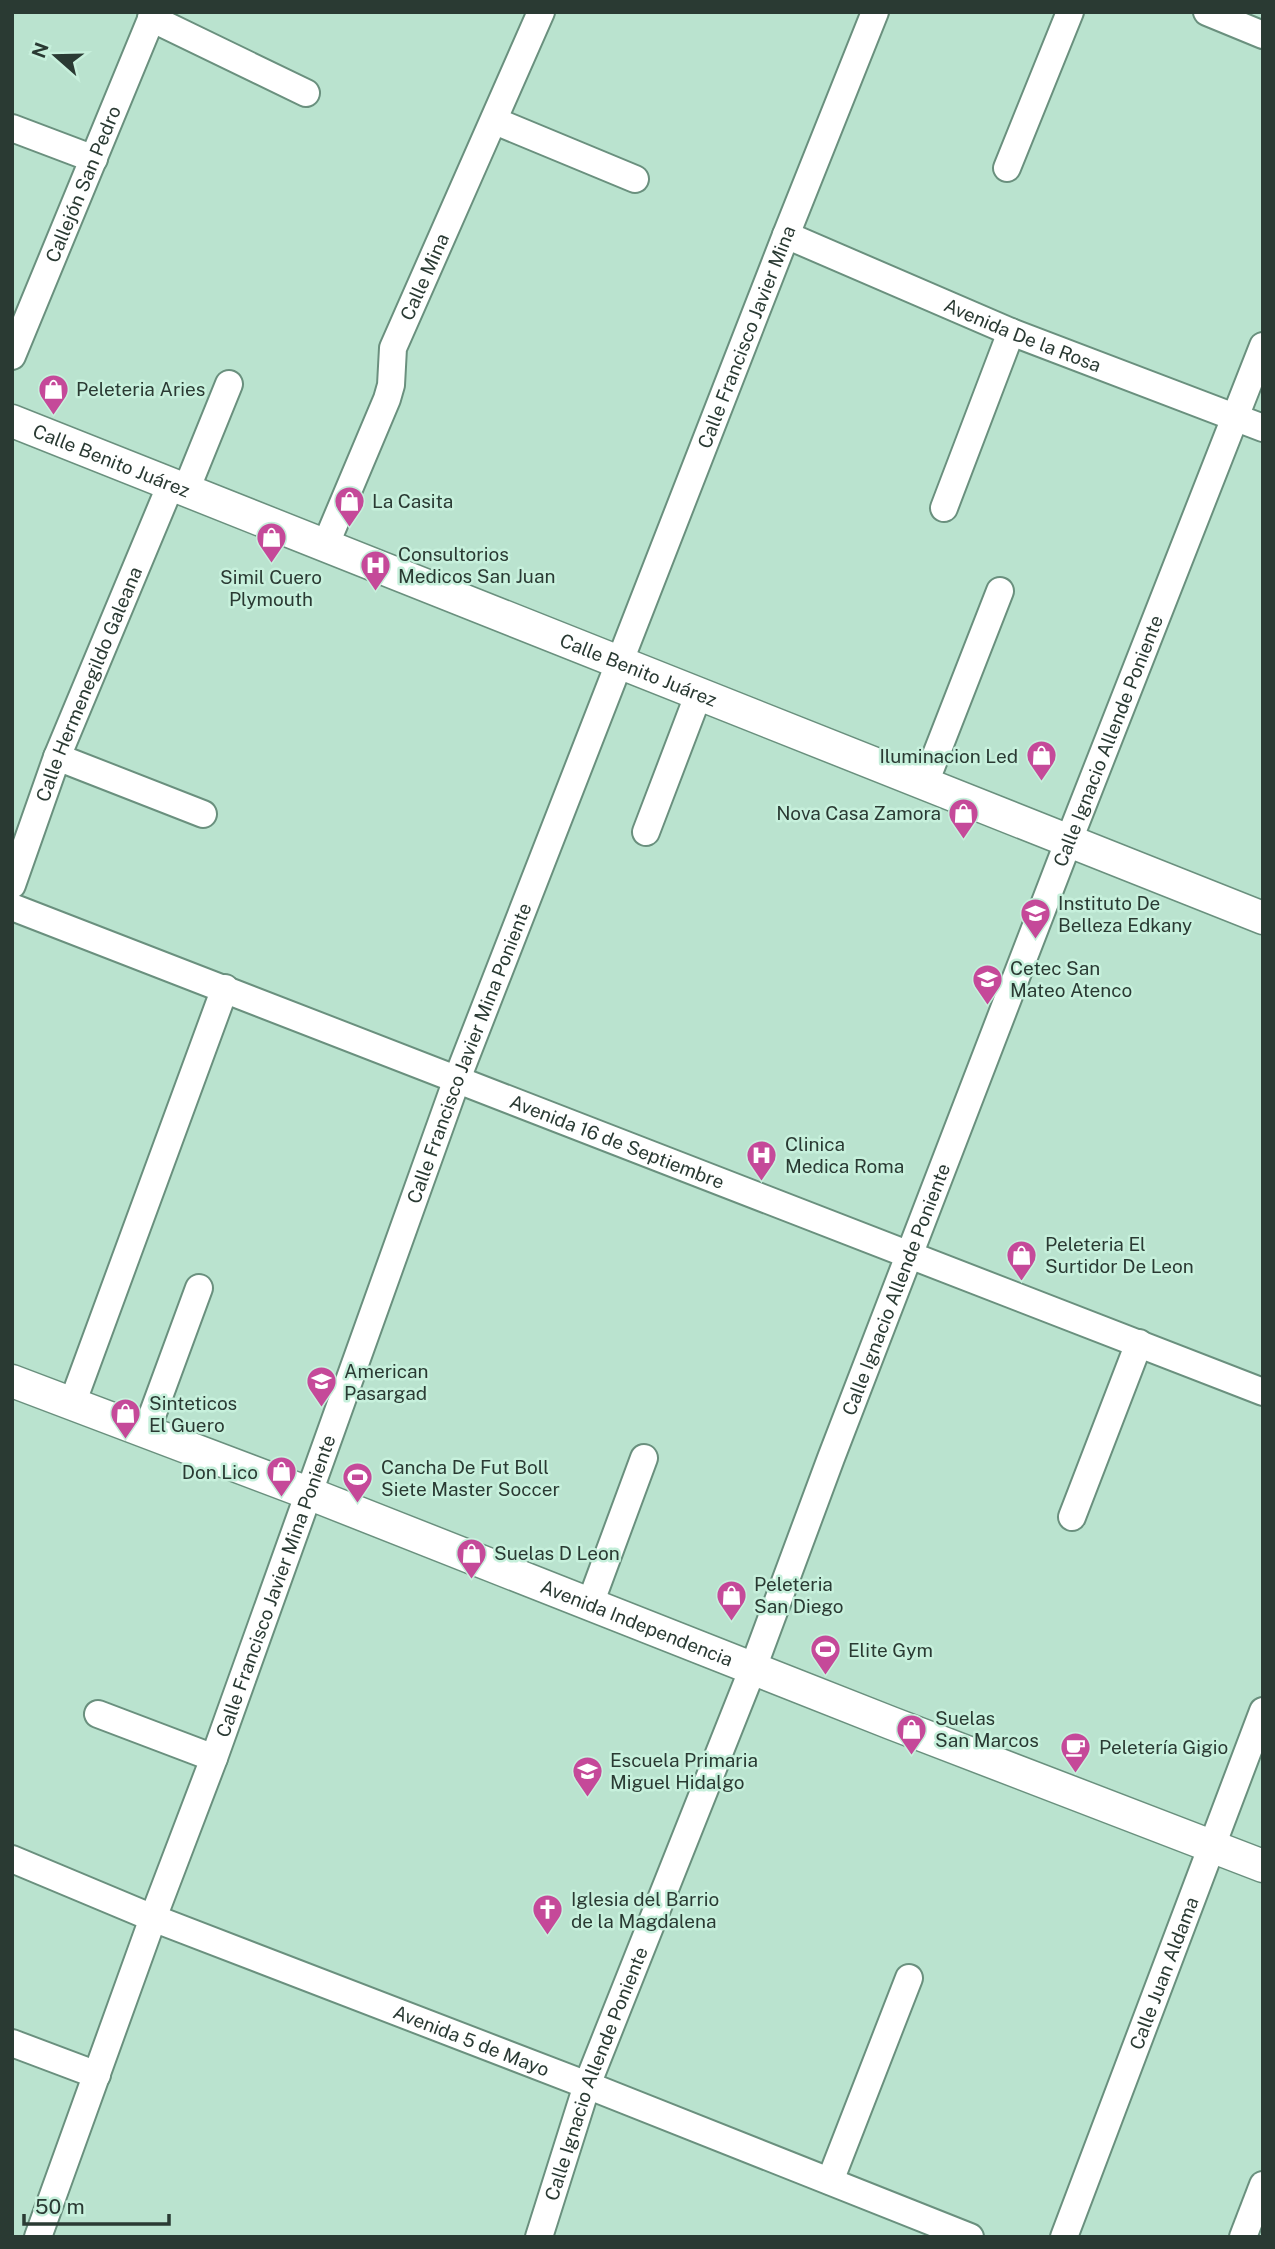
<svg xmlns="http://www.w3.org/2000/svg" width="1275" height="2249" viewBox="0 0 1275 2249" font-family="'Public Sans',sans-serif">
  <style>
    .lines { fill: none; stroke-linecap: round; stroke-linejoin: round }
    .minor-casing { stroke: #6a907e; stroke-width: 30 }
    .major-casing { stroke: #6a907e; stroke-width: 35 }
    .minor { stroke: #fff; stroke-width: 26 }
    .major { stroke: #fff; stroke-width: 32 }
    .labels { text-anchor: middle; stroke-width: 5; stroke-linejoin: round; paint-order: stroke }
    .street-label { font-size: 19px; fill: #2a3a33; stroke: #c7f0dc }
    .poi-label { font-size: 19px; fill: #2a3a33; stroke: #c7f0dc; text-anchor: start }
  </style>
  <rect width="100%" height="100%" fill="#bae3cf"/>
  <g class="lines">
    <defs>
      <g id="minor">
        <polyline points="1207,12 1263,35"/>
        <polyline points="151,18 306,93"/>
        <polyline points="495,121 635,179"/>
        <polyline points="12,128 94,159"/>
        <polyline points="1007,168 1070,12"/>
        <path id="s1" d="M786,235L1011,332L1263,428"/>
        <path id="s2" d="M12,356L154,12"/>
        <polyline points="186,490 229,384"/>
        <polyline points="944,508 1011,332"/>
        <path id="s3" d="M325,546L387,399L391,385L393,348L541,12"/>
        <polyline points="57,757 203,814"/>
        <polyline points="925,783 1000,591"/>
        <polyline points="646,832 699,693"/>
        <path id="s4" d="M12,885L57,757L171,484"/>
        <path id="s5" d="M12,907L1263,1392"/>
        <polyline points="72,1404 225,988"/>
        <polyline points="146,1432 199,1288"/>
        <polyline points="1072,1517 1139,1343"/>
        <polyline points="590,1604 644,1458"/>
        <polyline points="98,1714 214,1758"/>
        <path id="s6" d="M12,1859L153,1918L587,2085L970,2237"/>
        <polyline points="12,2043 97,2075"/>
        <polyline points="830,2181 909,1978"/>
        <path id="s7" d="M38,2237L153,1918L214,1758L457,1079L786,235L875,12"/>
        <path id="s8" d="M539,2237L587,2085L753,1668L831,1458L1069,840L1263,346"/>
        <path id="s9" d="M1064,2237L1263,1711"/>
        <polyline points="1243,2237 1263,2185"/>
      </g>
      <g id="major">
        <path id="s10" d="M12,421L1263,918"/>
        <path id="s11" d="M12,1381L308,1493L891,1723L1263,1866"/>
      </g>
    </defs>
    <!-- minor casing -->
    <use href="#minor" class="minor-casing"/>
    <!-- major casing -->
    <use href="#major" class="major-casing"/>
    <!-- minor -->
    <use href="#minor" class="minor"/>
    <!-- major -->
    <use href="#major" class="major"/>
  </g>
  <!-- icons -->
  <defs>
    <symbol id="shop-pin" viewBox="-11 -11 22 30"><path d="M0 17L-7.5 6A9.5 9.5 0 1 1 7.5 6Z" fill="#c54999" stroke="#c7f0dc"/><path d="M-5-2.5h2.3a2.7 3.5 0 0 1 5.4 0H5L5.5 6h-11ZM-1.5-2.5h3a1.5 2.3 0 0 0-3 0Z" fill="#fff"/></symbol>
    <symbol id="hospital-pin" viewBox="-11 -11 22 30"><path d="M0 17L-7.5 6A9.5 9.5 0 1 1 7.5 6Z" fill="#c54999" stroke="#c7f0dc"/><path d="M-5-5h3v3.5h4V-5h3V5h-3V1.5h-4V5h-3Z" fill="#fff"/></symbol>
    <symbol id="university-pin" viewBox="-11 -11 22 30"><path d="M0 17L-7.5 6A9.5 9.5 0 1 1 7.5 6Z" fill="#c54999" stroke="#c7f0dc"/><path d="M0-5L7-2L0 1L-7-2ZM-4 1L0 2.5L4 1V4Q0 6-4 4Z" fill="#fff"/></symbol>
    <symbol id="school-pin" viewBox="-11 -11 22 30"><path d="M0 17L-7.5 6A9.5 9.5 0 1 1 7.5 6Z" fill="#c54999" stroke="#c7f0dc"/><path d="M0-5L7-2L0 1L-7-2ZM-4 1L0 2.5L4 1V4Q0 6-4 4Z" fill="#fff"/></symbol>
    <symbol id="stadium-pin" viewBox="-11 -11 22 30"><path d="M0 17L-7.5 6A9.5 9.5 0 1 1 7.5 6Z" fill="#c54999" stroke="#c7f0dc"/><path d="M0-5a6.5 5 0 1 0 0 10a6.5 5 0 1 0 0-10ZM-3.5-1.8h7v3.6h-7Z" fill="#fff"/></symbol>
    <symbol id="cafe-pin" viewBox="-11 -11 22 30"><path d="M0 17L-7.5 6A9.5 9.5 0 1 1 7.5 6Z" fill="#c54999" stroke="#c7f0dc"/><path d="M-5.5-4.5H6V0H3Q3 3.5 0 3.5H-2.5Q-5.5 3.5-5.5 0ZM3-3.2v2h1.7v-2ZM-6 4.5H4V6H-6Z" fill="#fff"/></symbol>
    <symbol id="church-pin" viewBox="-11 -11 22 30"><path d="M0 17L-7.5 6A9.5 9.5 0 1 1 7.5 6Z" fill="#c54999" stroke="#c7f0dc"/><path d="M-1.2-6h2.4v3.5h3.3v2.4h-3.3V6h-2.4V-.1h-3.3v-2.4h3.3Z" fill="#fff"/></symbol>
  </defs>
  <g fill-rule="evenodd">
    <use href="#shop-pin" x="36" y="372" width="35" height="47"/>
    <use href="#shop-pin" x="332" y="484" width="35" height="47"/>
    <use href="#shop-pin" x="254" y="520" width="35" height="47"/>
    <use href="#hospital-pin" x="358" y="548" width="35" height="47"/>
    <use href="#shop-pin" x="1024" y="738" width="35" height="47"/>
    <use href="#shop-pin" x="946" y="796" width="35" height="47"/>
    <use href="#university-pin" x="1018" y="896" width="35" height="47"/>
    <use href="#university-pin" x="970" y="962" width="35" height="47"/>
    <use href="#hospital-pin" x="744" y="1138" width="35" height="47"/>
    <use href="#shop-pin" x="1004" y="1238" width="35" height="47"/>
    <use href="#school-pin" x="304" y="1364" width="35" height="47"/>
    <use href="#shop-pin" x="108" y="1396" width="35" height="47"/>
    <use href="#shop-pin" x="264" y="1454" width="35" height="47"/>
    <use href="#stadium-pin" x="340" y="1460" width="35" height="47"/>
    <use href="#shop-pin" x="454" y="1536" width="35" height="47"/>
    <use href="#shop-pin" x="714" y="1578" width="35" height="47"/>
    <use href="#stadium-pin" x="808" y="1632" width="35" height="47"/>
    <use href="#shop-pin" x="894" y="1712" width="35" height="47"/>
    <use href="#cafe-pin" x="1058" y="1730" width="35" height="47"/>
    <use href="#school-pin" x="570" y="1754" width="35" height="47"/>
    <use href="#church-pin" x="530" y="1892" width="35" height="47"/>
  </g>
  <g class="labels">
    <!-- street labels -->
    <g class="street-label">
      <text dy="7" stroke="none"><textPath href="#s2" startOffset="186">Callejón San Pedro</textPath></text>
      <text dy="7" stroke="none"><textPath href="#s3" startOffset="289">Calle Mina</textPath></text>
      <text dy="7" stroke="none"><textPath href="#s1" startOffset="257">Avenida De la Rosa</textPath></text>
      <text dy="7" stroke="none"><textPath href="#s7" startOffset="2028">Calle Francisco Javier Mina</textPath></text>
      <text dy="7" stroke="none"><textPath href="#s10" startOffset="107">Calle Benito Juárez</textPath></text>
      <text dy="7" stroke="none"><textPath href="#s10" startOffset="674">Calle Benito Juárez</textPath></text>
      <text dy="7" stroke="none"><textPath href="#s4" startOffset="215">Calle Hermenegildo Galeana</textPath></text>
      <text dy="7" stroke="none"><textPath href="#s8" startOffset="1601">Calle Ignacio Allende Poniente</textPath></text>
      <text dy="7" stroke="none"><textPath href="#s7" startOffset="1260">Calle Francisco Javier Mina Poniente</textPath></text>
      <text dy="7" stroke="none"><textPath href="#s5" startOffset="649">Avenida 16 de Septiembre</textPath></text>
      <text dy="7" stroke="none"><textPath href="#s8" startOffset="1013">Calle Ignacio Allende Poniente</textPath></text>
      <text dy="7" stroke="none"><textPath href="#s7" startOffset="693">Calle Francisco Javier Mina Poniente</textPath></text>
      <text dy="7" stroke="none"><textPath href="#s11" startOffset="670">Avenida Independencia</textPath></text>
      <text dy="7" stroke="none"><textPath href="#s9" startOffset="282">Calle Juan Aldama</textPath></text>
      <text dy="7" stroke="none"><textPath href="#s6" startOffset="494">Avenida 5 de Mayo</textPath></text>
      <text dy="7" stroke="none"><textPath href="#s8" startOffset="173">Calle Ignacio Allende Poniente</textPath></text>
    </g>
    <!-- poi labels -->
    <g class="poi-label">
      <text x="76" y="396">Peleteria Aries</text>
      <text x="372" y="508">La Casita</text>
      <text x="398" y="561">Consultorios<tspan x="398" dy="22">Medicos San Juan</tspan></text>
      <text x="271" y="584" text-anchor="middle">Simil Cuero<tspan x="271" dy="22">Plymouth</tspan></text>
      <text x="1018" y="763" text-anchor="end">Iluminacion Led</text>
      <text x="941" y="820" text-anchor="end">Nova Casa Zamora</text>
      <text x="1058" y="910">Instituto De<tspan x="1058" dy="22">Belleza Edkany</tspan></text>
      <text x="1010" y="975">Cetec San<tspan x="1010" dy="22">Mateo Atenco</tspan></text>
      <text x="785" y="1151">Clinica<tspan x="785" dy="22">Medica Roma</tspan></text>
      <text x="1045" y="1251">Peleteria El<tspan x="1045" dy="22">Surtidor De Leon</tspan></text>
      <text x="344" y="1378">American<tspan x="344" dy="22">Pasargad</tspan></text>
      <text x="149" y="1410">Sinteticos<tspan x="149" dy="22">El Guero</tspan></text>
      <text x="381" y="1474">Cancha De Fut Boll<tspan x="381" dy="22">Siete Master Soccer</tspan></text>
      <text x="258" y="1479" text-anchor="end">Don Lico</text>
      <text x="494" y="1560">Suelas D Leon</text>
      <text x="754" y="1591">Peleteria<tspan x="754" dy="22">San Diego</tspan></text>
      <text x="848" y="1657">Elite Gym</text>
      <text x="935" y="1725">Suelas<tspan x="935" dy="22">San Marcos</tspan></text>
      <text x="1099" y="1754">Peletería Gigio</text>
      <text x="610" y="1767">Escuela Primaria<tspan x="610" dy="22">Miguel Hidalgo</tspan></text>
      <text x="571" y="1906">Iglesia del Barrio<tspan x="571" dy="22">de la Magdalena</tspan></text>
    </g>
  </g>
  <!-- border -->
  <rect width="1275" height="2249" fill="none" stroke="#2a3a33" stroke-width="28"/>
  <!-- north arrow -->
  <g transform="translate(56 56) rotate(290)" stroke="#c7f0dc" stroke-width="5" paint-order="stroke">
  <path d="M0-5L12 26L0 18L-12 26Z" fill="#2a3a33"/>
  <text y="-10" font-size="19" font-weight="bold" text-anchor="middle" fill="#2a3a33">N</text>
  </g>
  <!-- scale -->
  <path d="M24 2214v10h145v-10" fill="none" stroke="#2a3a33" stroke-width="3.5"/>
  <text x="35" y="2214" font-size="21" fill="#2a3a33" stroke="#c7f0dc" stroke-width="5" paint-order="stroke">50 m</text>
</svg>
